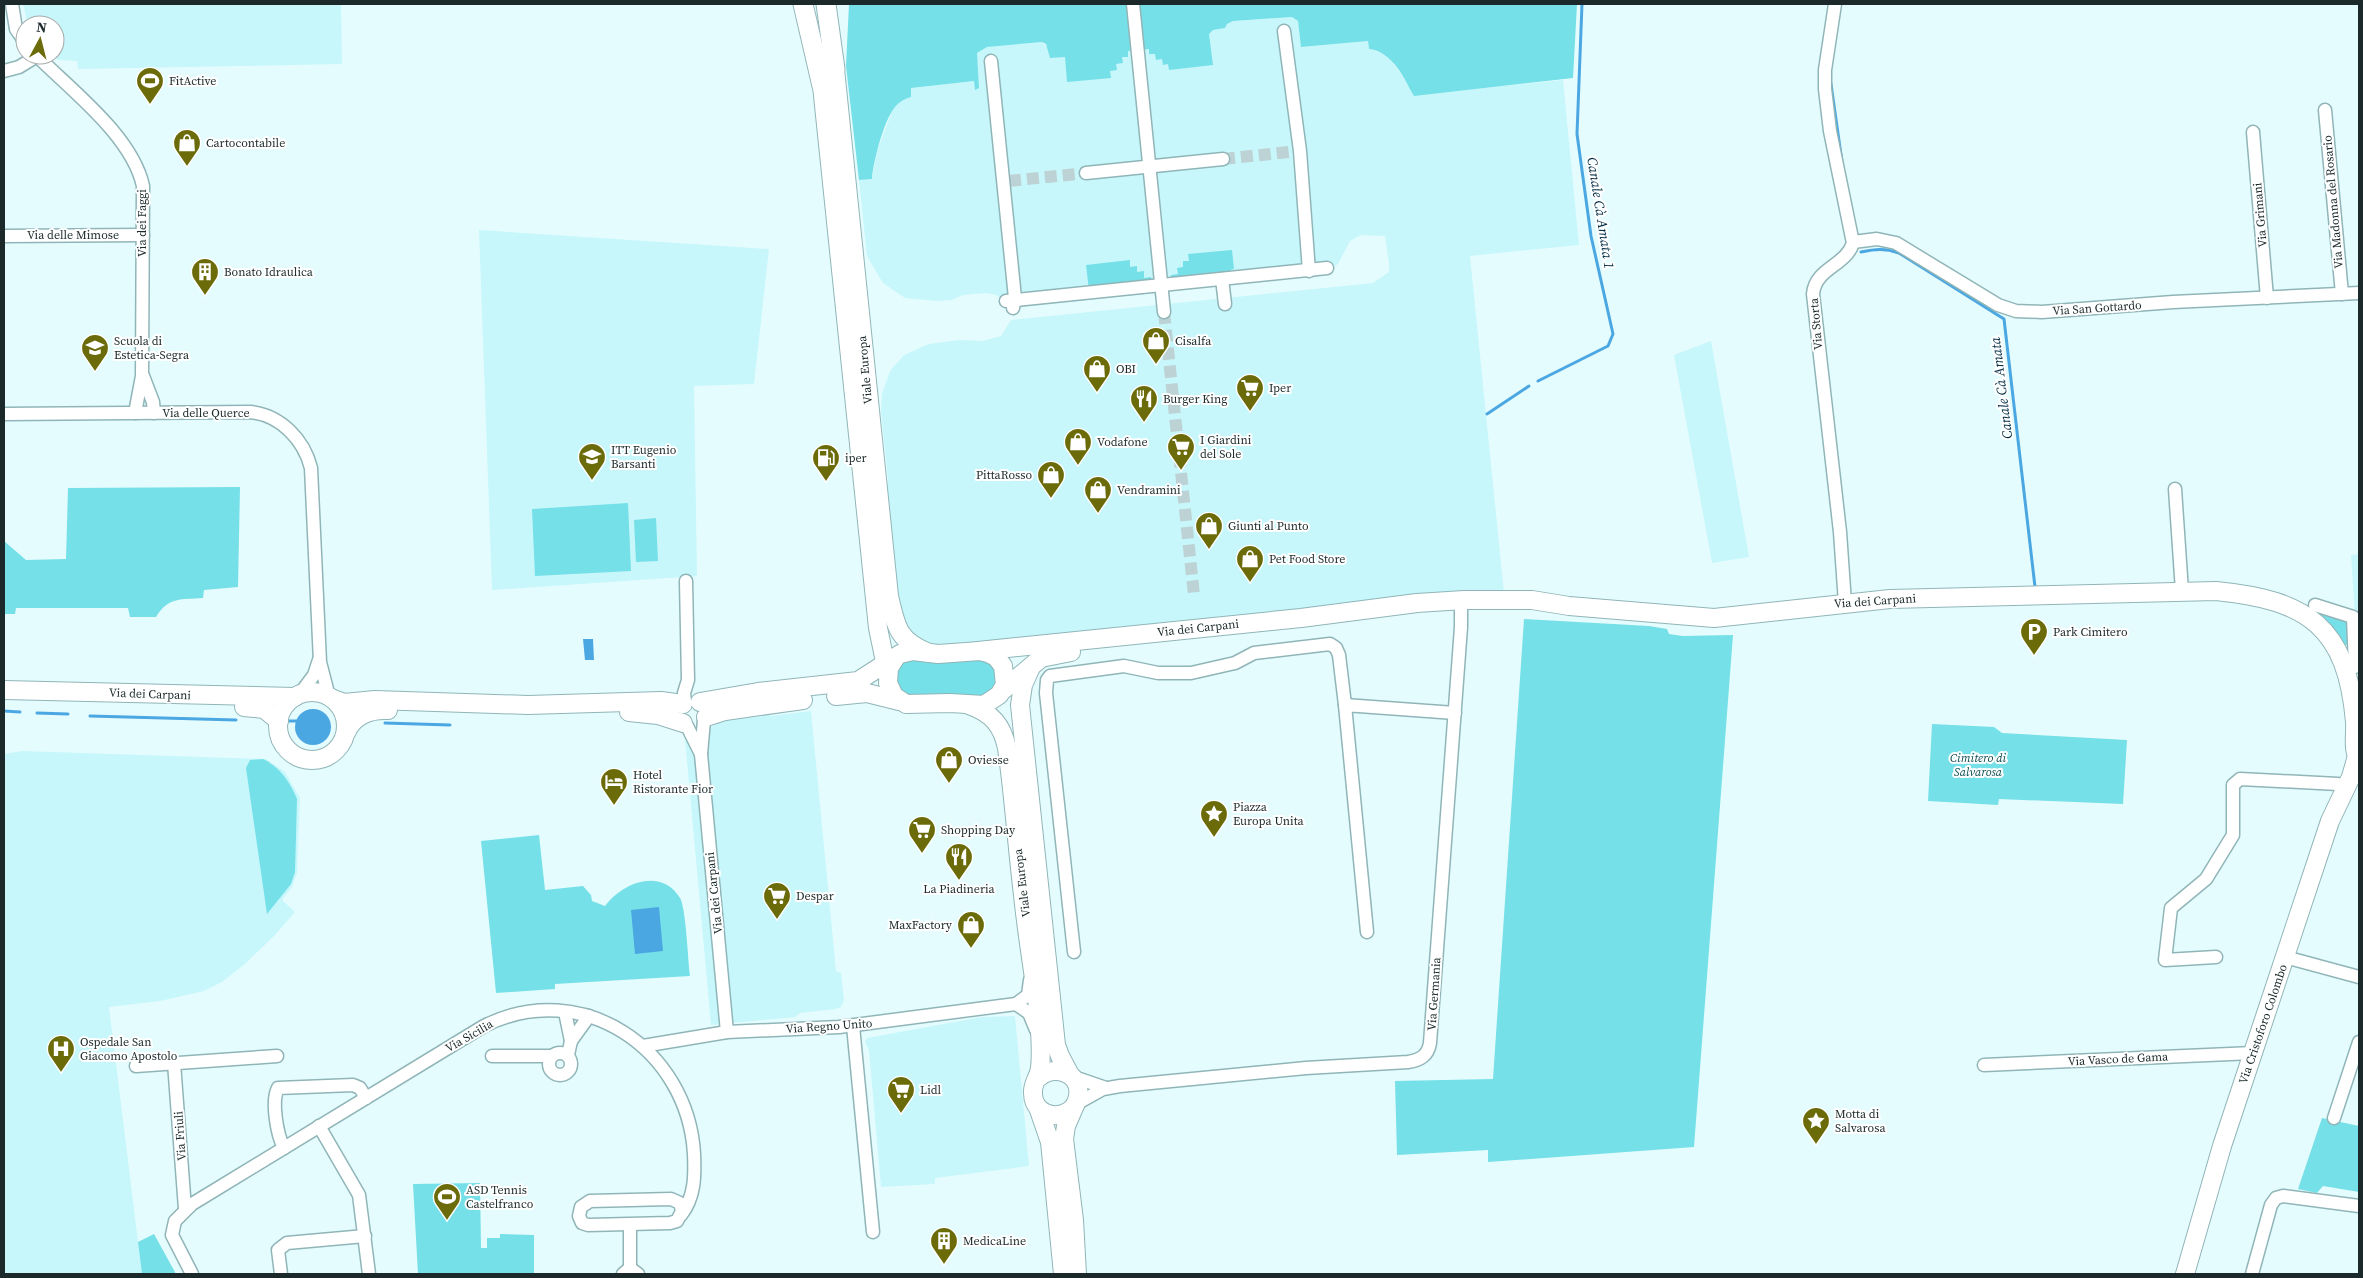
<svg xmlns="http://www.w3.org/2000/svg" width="2363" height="1278" viewBox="0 0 2363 1278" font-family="'Source Serif 4',serif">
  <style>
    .built { fill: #c7f7fb }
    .green { fill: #75e0e8 }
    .water { fill: #4ba7e1 }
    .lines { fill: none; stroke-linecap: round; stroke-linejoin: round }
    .stream { stroke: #4ba7e1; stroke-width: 3 }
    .street-tunnel { stroke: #bdd2d4; stroke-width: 12; stroke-dasharray: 12 6; stroke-linecap: butt }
    .street-casing { stroke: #90b5b8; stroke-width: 15 }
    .secondary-casing { stroke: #90b5b8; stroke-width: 20 }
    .primary-casing { stroke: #90b5b8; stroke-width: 21 }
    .street { stroke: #fff; stroke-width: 12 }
    .secondary { stroke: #fff; stroke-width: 18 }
    .primary { stroke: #fff; stroke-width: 19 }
    .labels { text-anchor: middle; stroke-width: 4; stroke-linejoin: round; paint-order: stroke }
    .poi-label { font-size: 12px; fill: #1b292a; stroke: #fff; text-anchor: start }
    .street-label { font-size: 12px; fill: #1b292a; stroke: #fff }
    .park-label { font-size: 12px; font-style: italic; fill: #094b4f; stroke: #fff }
    .water-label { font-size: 14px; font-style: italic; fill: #052f46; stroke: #fff }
  </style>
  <rect width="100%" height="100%" fill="#e5fcfe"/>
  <!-- built -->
  <g class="built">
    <polygon points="23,4 341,4 342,64 78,69 77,61 58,60 51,55 55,55 55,25 28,25"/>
    <polygon points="1292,17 1298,21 1302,47 1368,41 1369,49 1385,54 1391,60 1415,95 1563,80 1579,245 1470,256 1504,593 953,647 931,646 917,642 900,620 885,508 888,479 881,411 882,394 890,371 904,355 929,344 959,340 983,341 1001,336 1011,320 1373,283 1389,272 1389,264 1385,236 1361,235 1350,241 1338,264 1322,275 1013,308 1004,303 997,295 987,293 963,295 952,300 937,301 905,298 883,283 867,256 859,180 872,179 877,151 893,109 901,101 911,97 911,88 974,81 975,89 977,53 987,47 1042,42 1048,48 1051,58 1163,47 1213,30 1225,28 1227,24 1233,21"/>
    <polygon points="479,230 769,249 754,384 694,386 697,576 492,590"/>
    <polygon points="1711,341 1749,557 1712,563 1674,355"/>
    <polygon points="2359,554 2359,615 2355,615 2351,555"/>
    <polygon points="811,711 836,971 841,973 844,1000 841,1007 836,1009 800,1013 795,1017 711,1025 685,739 705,731 720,721 764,712 771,716"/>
    <polygon points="22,751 266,759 285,772 300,798 297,873 292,887 282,900 295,912 275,935 245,964 222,982 204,991 160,1001 109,1007 142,1274 4,1274 4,754"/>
    <polygon points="1015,1016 1029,1166 935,1178 935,1184 881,1187 869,1050 865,1042 867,1038 982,1017"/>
  </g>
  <!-- green -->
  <g class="green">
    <path d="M849,4H1577L1573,78L1414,96C1403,77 1393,52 1369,49L1368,41L1301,47L1298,21L1292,17L1233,21L1227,24L1225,28L1213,30L1209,34L1213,65L1169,70L1168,64L1163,65L1162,59L1156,60L1155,54H1149V49L1128,51V57H1122L1123,63L1116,64L1117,70L1110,71L1111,78L1067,82L1065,57L1050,58L1046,44L1042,42L987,47L977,53L979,88L975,90L974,81L911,88V97C905,99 900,101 895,107C884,120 873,162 872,179L859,180L846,66Z"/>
    <polygon points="1232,250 1234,269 1230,270 1231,276 1171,281 1171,275 1178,274 1177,268 1183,267 1183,261 1189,261 1188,254"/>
    <polygon points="1130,260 1130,267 1137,266 1137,272 1144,271 1144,278 1151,277 1152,283 1089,290 1086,265"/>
    <path d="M240,487L238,587L204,590L203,598C181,600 169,596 156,617H130L128,608H16L15,614H4V541L26,560L66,559L68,488Z"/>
    <polygon points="628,503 631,571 535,576 532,509"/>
    <polygon points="656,518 658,561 636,562 634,520"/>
    <polygon points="2320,612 2351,620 2352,644 2342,645 2318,614"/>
    <polygon points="1524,619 1649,626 1667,629 1669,634 1683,636 1733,635 1694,1147 1488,1162 1488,1150 1397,1155 1395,1081 1493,1079"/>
    <path d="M919,658H983L996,667V687L984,697L926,698L905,695C895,683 894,676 901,663Z"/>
    <polygon points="1932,724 1994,727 2002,733 2127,740 2123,804 1999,799 1998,805 1928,801"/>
    <path d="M263,759C280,767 290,782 297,799L295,872L291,884L267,914L246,768L250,760Z"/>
    <path d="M539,835L545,890L583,886L591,895L592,901L605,906C622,883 661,867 680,898C686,908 688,961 690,976L555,984V989L496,993L481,841Z"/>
    <polygon points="2322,1118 2359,1126 2359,1192 2323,1186 2317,1193 2298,1189"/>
    <polygon points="480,1183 481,1248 487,1248 487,1238 500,1238 500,1234 534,1235 534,1274 418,1274 413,1184"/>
    <polygon points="154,1234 176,1274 142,1274 138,1242"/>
  </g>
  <!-- water -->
  <g class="water">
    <polygon points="583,639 593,639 594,660 585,660"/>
    <circle cx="313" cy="727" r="18"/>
    <polygon points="659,907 663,951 635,954 631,910"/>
  </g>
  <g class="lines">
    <!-- stream -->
    <g class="stream">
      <polyline points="1831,84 1842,162"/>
      <path d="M1861,252C1875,249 1885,248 1899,253L2004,319L2035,587"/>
      <polyline points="1538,381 1608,346 1613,334 1591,236 1577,134 1582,4"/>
      <polyline points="1487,414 1529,386"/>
      <polyline points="4,711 20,712"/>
      <polyline points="37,713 68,714"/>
      <polyline points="90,716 236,720"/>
      <polyline points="289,721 298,721"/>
      <polyline points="385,723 450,725"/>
    </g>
    <!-- street-tunnel -->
    <g class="street-tunnel">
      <polyline points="1223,159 1298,151"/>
      <polyline points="1009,181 1086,173"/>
      <polyline points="1164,312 1194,595"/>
    </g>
    <defs>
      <g id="street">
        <polyline points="12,4 16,29 25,42"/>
        <polyline points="1133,4 1164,312"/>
        <path d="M1835,4L1825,70V89L1830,131L1853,243C1846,266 1815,268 1813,294L1840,532L1845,603"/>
        <polyline points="1284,31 1300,151 1309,271"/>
        <path d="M36,55C72,91 132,136 143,186L142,376L135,413"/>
        <polyline points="991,61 1015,298 1013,308"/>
        <polyline points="4,71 19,67 37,56"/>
        <polyline points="2325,110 2342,294"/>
        <polyline points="2253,132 2267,298"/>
        <polyline points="1086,173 1223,159"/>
        <polyline points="4,236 143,235"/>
        <polyline points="1853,242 1877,239 1896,243 1998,305 2016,311 2042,312 2173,302 2359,293"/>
        <polyline points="1222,279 1225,304"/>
        <polyline points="1006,301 1327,268"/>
        <polyline points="143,376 153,402 154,413"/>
        <path d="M4,414L250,412C281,415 304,440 311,468L320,662L329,697"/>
        <polyline points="2175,489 2182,591"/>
        <polyline points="2315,605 2353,617 2355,667"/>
        <polyline points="299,695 314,675 319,660"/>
        <polyline points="685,702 684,693 688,680 686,581"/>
        <polyline points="704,720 701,754 727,1032"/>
        <polyline points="687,726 701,754"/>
        <polyline points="1367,932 1345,705 1455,713"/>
        <polyline points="1074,952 1046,693 1047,680 1050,676 1124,666 1158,673 1191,673 1235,663 1254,653 1330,644 1336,648 1339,655 1345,705"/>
        <polyline points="2216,957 2165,960 2171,908 2206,879 2233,835 2233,785 2240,779 2338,784 2346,787"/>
        <polyline points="2285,957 2359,977"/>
        <polyline points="1016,1004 1029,1013 1036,1030"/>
        <polyline points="565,1012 571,1041 568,1055"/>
        <polyline points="853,1026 873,1232"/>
        <polyline points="571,1041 589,1016"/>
        <polyline points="643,1046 727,1032 839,1027 1016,1004 1028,995 1030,980"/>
        <circle cx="560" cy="1064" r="11"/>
        <polyline points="492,1056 551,1056"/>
        <polyline points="174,1063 185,1209"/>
        <polyline points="1984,1065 2253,1053"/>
        <polyline points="136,1066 277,1056"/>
        <polyline points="1071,1076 1106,1088"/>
        <path d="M1076,1104L1103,1089L1120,1086L1306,1068L1408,1062C1420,1060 1428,1056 1430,1043L1461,627V604L1455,600"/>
        <polyline points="2334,1118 2359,1042"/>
        <polyline points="319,1126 359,1195 369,1274"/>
        <path d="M284,1148C277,1135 271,1101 278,1088L353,1085L360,1088L366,1098"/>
        <polygon points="671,1199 680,1203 682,1211 677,1221 670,1223 588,1225 582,1223 579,1216 581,1207 590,1201"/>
        <polyline points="630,1225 630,1268"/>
        <path d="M192,1274L172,1235L175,1221L192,1204L484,1026C582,977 688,1049 694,1154C695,1176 695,1197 681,1215"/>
        <polyline points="281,1274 278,1250 287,1243 365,1236"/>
        <polyline points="623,1274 630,1268 638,1274"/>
        <polyline points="2252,1274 2271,1205 2276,1198 2283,1196 2359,1206"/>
      </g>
      <g id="secondary">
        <path d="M835,69L889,596C896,627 898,641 929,653"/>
        <polyline points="822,86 878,628 888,676"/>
        <path d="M978,651L1301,618L1417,603L1464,600H1532L1569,606L1714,618L1890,599L2216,591C2308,600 2347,627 2355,722C2356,733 2352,751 2359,759"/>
        <polyline points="1031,667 1023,685 1020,705 1056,1045 1060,1056 1070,1075"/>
        <polyline points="4,690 295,697"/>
        <polyline points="1003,690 1041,658 1071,652"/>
        <circle cx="312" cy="726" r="34"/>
        <polyline points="836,696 867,693 899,701"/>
        <polyline points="333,699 344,703 375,700 528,705 661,701 683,704"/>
        <polyline points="700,702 758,692 858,681 900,654 913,651 938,654 980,651 988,653 996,657 1003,666 1005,685 999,695 984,705 950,703 906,704 894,696 888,683 889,668 896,657"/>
        <path d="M969,705C992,713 1002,725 1007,748C1014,797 1017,846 1023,895C1027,935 1034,975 1039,1015C1040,1032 1042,1051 1040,1068C1039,1077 1032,1084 1033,1093C1033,1121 1074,1123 1078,1096C1082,1072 1052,1063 1037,1079"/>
        <polyline points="244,707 264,709 279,721"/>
        <polyline points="629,712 658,715 683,723"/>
        <polyline points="706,717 725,711 803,700"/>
        <path d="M346,733C353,715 371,709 388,710"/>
        <polyline points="1075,1105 1066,1126 1064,1139 1074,1220 1077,1274"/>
        <polyline points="1039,1110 1050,1142 1063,1274"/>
        <polyline points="2185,1274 2222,1146 2330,821 2351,777 2357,756"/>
      </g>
      <g id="primary">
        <polyline points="803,4 822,86"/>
        <polyline points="826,4 835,69"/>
      </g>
    </defs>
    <!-- street casing -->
    <use href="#street" class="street-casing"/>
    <!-- secondary casing -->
    <use href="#secondary" class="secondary-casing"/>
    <!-- primary casing -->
    <use href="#primary" class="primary-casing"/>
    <!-- street -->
    <use href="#street" class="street"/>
    <!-- secondary -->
    <use href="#secondary" class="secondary"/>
    <!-- primary -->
    <use href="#primary" class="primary"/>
  </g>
  <!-- icons -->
  <defs>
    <symbol id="stadium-pin" viewBox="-11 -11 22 30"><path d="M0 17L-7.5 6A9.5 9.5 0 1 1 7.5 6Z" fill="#6b6b0a" stroke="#fff"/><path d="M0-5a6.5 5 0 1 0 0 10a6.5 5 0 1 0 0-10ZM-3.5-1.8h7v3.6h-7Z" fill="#fff"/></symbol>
    <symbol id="shop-pin" viewBox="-11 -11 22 30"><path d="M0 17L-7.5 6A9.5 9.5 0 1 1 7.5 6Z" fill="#6b6b0a" stroke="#fff"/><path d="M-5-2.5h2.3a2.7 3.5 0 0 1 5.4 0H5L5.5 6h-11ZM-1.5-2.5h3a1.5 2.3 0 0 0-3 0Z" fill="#fff"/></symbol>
    <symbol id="building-pin" viewBox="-11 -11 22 30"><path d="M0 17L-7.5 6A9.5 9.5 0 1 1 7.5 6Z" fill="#6b6b0a" stroke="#fff"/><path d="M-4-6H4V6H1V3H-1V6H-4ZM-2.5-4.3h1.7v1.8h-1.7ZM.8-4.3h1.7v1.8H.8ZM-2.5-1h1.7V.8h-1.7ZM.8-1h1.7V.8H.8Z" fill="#fff"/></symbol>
    <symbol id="school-pin" viewBox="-11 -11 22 30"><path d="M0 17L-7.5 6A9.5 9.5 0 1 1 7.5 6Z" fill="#6b6b0a" stroke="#fff"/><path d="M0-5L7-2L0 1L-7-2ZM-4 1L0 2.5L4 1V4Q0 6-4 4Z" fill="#fff"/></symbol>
    <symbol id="supermarket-pin" viewBox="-11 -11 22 30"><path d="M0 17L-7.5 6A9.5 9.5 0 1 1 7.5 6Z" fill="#6b6b0a" stroke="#fff"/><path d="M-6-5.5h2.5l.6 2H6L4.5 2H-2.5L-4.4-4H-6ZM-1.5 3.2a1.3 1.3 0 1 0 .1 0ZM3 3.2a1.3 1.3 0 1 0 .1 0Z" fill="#fff"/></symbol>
    <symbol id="restaurant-pin" viewBox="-11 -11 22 30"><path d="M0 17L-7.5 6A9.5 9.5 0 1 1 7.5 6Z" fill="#6b6b0a" stroke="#fff"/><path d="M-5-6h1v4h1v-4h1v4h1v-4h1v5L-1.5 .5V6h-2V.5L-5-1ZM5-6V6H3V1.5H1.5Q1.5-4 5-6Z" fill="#fff"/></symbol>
    <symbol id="fuel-pin" viewBox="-11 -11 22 30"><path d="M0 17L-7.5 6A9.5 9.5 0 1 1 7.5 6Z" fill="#6b6b0a" stroke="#fff"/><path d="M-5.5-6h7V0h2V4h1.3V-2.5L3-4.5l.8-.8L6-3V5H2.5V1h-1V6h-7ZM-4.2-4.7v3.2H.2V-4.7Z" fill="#fff"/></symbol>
    <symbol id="parking-pin" viewBox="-11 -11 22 30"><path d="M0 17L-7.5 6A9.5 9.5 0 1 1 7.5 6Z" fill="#6b6b0a" stroke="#fff"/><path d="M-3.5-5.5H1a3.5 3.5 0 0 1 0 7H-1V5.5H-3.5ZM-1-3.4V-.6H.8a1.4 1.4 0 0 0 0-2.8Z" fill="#fff"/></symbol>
    <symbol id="hotel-pin" viewBox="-11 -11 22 30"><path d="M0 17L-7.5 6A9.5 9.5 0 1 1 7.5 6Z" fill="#6b6b0a" stroke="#fff"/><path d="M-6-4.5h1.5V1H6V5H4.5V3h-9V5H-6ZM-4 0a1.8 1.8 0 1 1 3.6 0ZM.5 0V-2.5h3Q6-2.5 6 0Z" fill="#fff"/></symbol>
    <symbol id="sight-pin" viewBox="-11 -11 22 30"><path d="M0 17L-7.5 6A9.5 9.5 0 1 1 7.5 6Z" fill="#6b6b0a" stroke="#fff"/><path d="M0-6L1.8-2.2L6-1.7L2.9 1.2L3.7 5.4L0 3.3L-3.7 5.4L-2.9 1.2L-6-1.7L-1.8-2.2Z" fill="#fff"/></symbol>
    <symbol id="hospital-pin" viewBox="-11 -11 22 30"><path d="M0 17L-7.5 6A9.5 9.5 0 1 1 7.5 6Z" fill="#6b6b0a" stroke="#fff"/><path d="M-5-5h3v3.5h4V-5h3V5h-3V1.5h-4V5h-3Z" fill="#fff"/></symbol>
  </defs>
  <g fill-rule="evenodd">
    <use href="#stadium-pin" x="134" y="65" width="32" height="43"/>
    <use href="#shop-pin" x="171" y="127" width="32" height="43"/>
    <use href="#building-pin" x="189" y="256" width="32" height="43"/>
    <use href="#shop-pin" x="1140" y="325" width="32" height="43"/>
    <use href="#school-pin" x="79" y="332" width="32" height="43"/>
    <use href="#shop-pin" x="1081" y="353" width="32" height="43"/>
    <use href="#supermarket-pin" x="1234" y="372" width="32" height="43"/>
    <use href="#restaurant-pin" x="1128" y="383" width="32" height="43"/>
    <use href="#shop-pin" x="1062" y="426" width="32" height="43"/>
    <use href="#supermarket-pin" x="1165" y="431" width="32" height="43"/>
    <use href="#school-pin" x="576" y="441" width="32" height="43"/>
    <use href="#fuel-pin" x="810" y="442" width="32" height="43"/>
    <use href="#shop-pin" x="1035" y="459" width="32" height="43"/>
    <use href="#shop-pin" x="1082" y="474" width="32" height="43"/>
    <use href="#shop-pin" x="1193" y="510" width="32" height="43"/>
    <use href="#shop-pin" x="1234" y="543" width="32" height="43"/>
    <use href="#parking-pin" x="2018" y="616" width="32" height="43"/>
    <use href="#shop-pin" x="933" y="744" width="32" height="43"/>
    <use href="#hotel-pin" x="598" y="766" width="32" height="43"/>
    <use href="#sight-pin" x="1198" y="798" width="32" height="43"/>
    <use href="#supermarket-pin" x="906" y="814" width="32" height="43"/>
    <use href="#restaurant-pin" x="943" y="841" width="32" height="43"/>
    <use href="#supermarket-pin" x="761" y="880" width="32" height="43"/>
    <use href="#shop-pin" x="955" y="909" width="32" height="43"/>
    <use href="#hospital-pin" x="45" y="1033" width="32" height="43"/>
    <use href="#supermarket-pin" x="885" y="1074" width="32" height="43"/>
    <use href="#sight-pin" x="1800" y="1105" width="32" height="43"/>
    <use href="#stadium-pin" x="431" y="1181" width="32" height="43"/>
    <use href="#building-pin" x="928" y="1225" width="32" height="43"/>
  </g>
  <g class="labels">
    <!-- poi labels -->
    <g class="poi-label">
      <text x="169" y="85">FitActive</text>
      <text x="206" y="147">Cartocontabile</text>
      <text x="224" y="276">Bonato Idraulica</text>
      <text x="114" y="345">Scuola di<tspan x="114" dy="14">Estetica-Segra</tspan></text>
      <text x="1175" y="345">Cisalfa</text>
      <text x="1116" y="373">OBI</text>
      <text x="1269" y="392">Iper</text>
      <text x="1163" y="403">Burger King</text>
      <text x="1200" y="444">I Giardini<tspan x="1200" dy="14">del Sole</tspan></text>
      <text x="1097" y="446">Vodafone</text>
      <text x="611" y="454">ITT Eugenio<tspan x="611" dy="14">Barsanti</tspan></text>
      <text x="845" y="462">iper</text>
      <text x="1032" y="479" text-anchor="end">PittaRosso</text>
      <text x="1117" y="494">Vendramini</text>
      <text x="1228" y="530">Giunti al Punto</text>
      <text x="1269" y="563">Pet Food Store</text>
      <text x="2053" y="636">Park Cimitero</text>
      <text x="968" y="764">Oviesse</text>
      <text x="633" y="779">Hotel<tspan x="633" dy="14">Ristorante Fior</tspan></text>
      <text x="1233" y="811">Piazza<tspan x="1233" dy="14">Europa Unita</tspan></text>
      <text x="941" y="834">Shopping Day</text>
      <text x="959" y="893" text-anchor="middle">La Piadineria</text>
      <text x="796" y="900">Despar</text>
      <text x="952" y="929" text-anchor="end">MaxFactory</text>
      <text x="80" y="1046">Ospedale San<tspan x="80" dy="14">Giacomo Apostolo</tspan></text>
      <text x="920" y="1094">Lidl</text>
      <text x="1835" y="1118">Motta di<tspan x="1835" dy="14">Salvarosa</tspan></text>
      <text x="466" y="1194">ASD Tennis<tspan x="466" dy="14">Castelfranco</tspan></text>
      <text x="963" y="1245">MedicaLine</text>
    </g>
    <!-- street labels -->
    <g class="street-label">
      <text transform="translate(2333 202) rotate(-95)" y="4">Via Madonna del Rosario</text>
      <text transform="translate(2260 215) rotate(-95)" y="4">Via Grimani</text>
      <text transform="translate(142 223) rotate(-90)" y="4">Via dei Faggi</text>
      <text x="73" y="239">Via delle Mimose</text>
      <text transform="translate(2097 308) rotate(-4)" y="4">Via San Gottardo</text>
      <text transform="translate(1816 324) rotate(-95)" y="4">Via Storta</text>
      <text transform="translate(865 370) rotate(-95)" y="4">Viale Europa</text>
      <text x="206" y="417">Via delle Querce</text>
      <text transform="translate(1875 601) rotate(-4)" y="4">Via dei Carpani</text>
      <text transform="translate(1198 628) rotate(-6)" y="4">Via dei Carpani</text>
      <text transform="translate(150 694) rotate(2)" y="4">Via dei Carpani</text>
      <text transform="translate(1022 883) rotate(-97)" y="4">Viale Europa</text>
      <text transform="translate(714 893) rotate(-96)" y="4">Via dei Carpani</text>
      <text transform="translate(1434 994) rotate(-86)" y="4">Via Germania</text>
      <text transform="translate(2263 1024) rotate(-71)" y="4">Via Cristoforo Colombo</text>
      <text transform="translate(829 1026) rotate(-4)" y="4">Via Regno Unito</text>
      <text transform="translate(469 1036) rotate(-30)" y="4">Via Sicilia</text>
      <text transform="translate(2118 1059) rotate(-3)" y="4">Via Vasco de Gama</text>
      <text transform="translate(180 1136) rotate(-94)" y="4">Via Friuli</text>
    </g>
    <!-- park labels -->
    <g class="park-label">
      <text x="1978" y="762">Cimitero di<tspan x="1978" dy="14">Salvarosa</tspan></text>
    </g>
    <!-- water labels -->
    <g class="water-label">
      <text transform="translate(1601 213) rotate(81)" y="5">Canale Cà Amata 1</text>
      <text transform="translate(2001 388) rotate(-97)" y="5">Canale Cà Amata</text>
    </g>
  </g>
  <!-- border -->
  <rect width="2363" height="1278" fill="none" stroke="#1b292a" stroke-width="10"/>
  <!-- north arrow -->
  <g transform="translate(40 40) rotate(7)"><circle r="24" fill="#ffffff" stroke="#a4a9aa"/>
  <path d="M0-4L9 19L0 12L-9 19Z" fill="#6b6b0a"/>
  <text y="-8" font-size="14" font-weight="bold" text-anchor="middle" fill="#1b292a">N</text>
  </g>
</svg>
